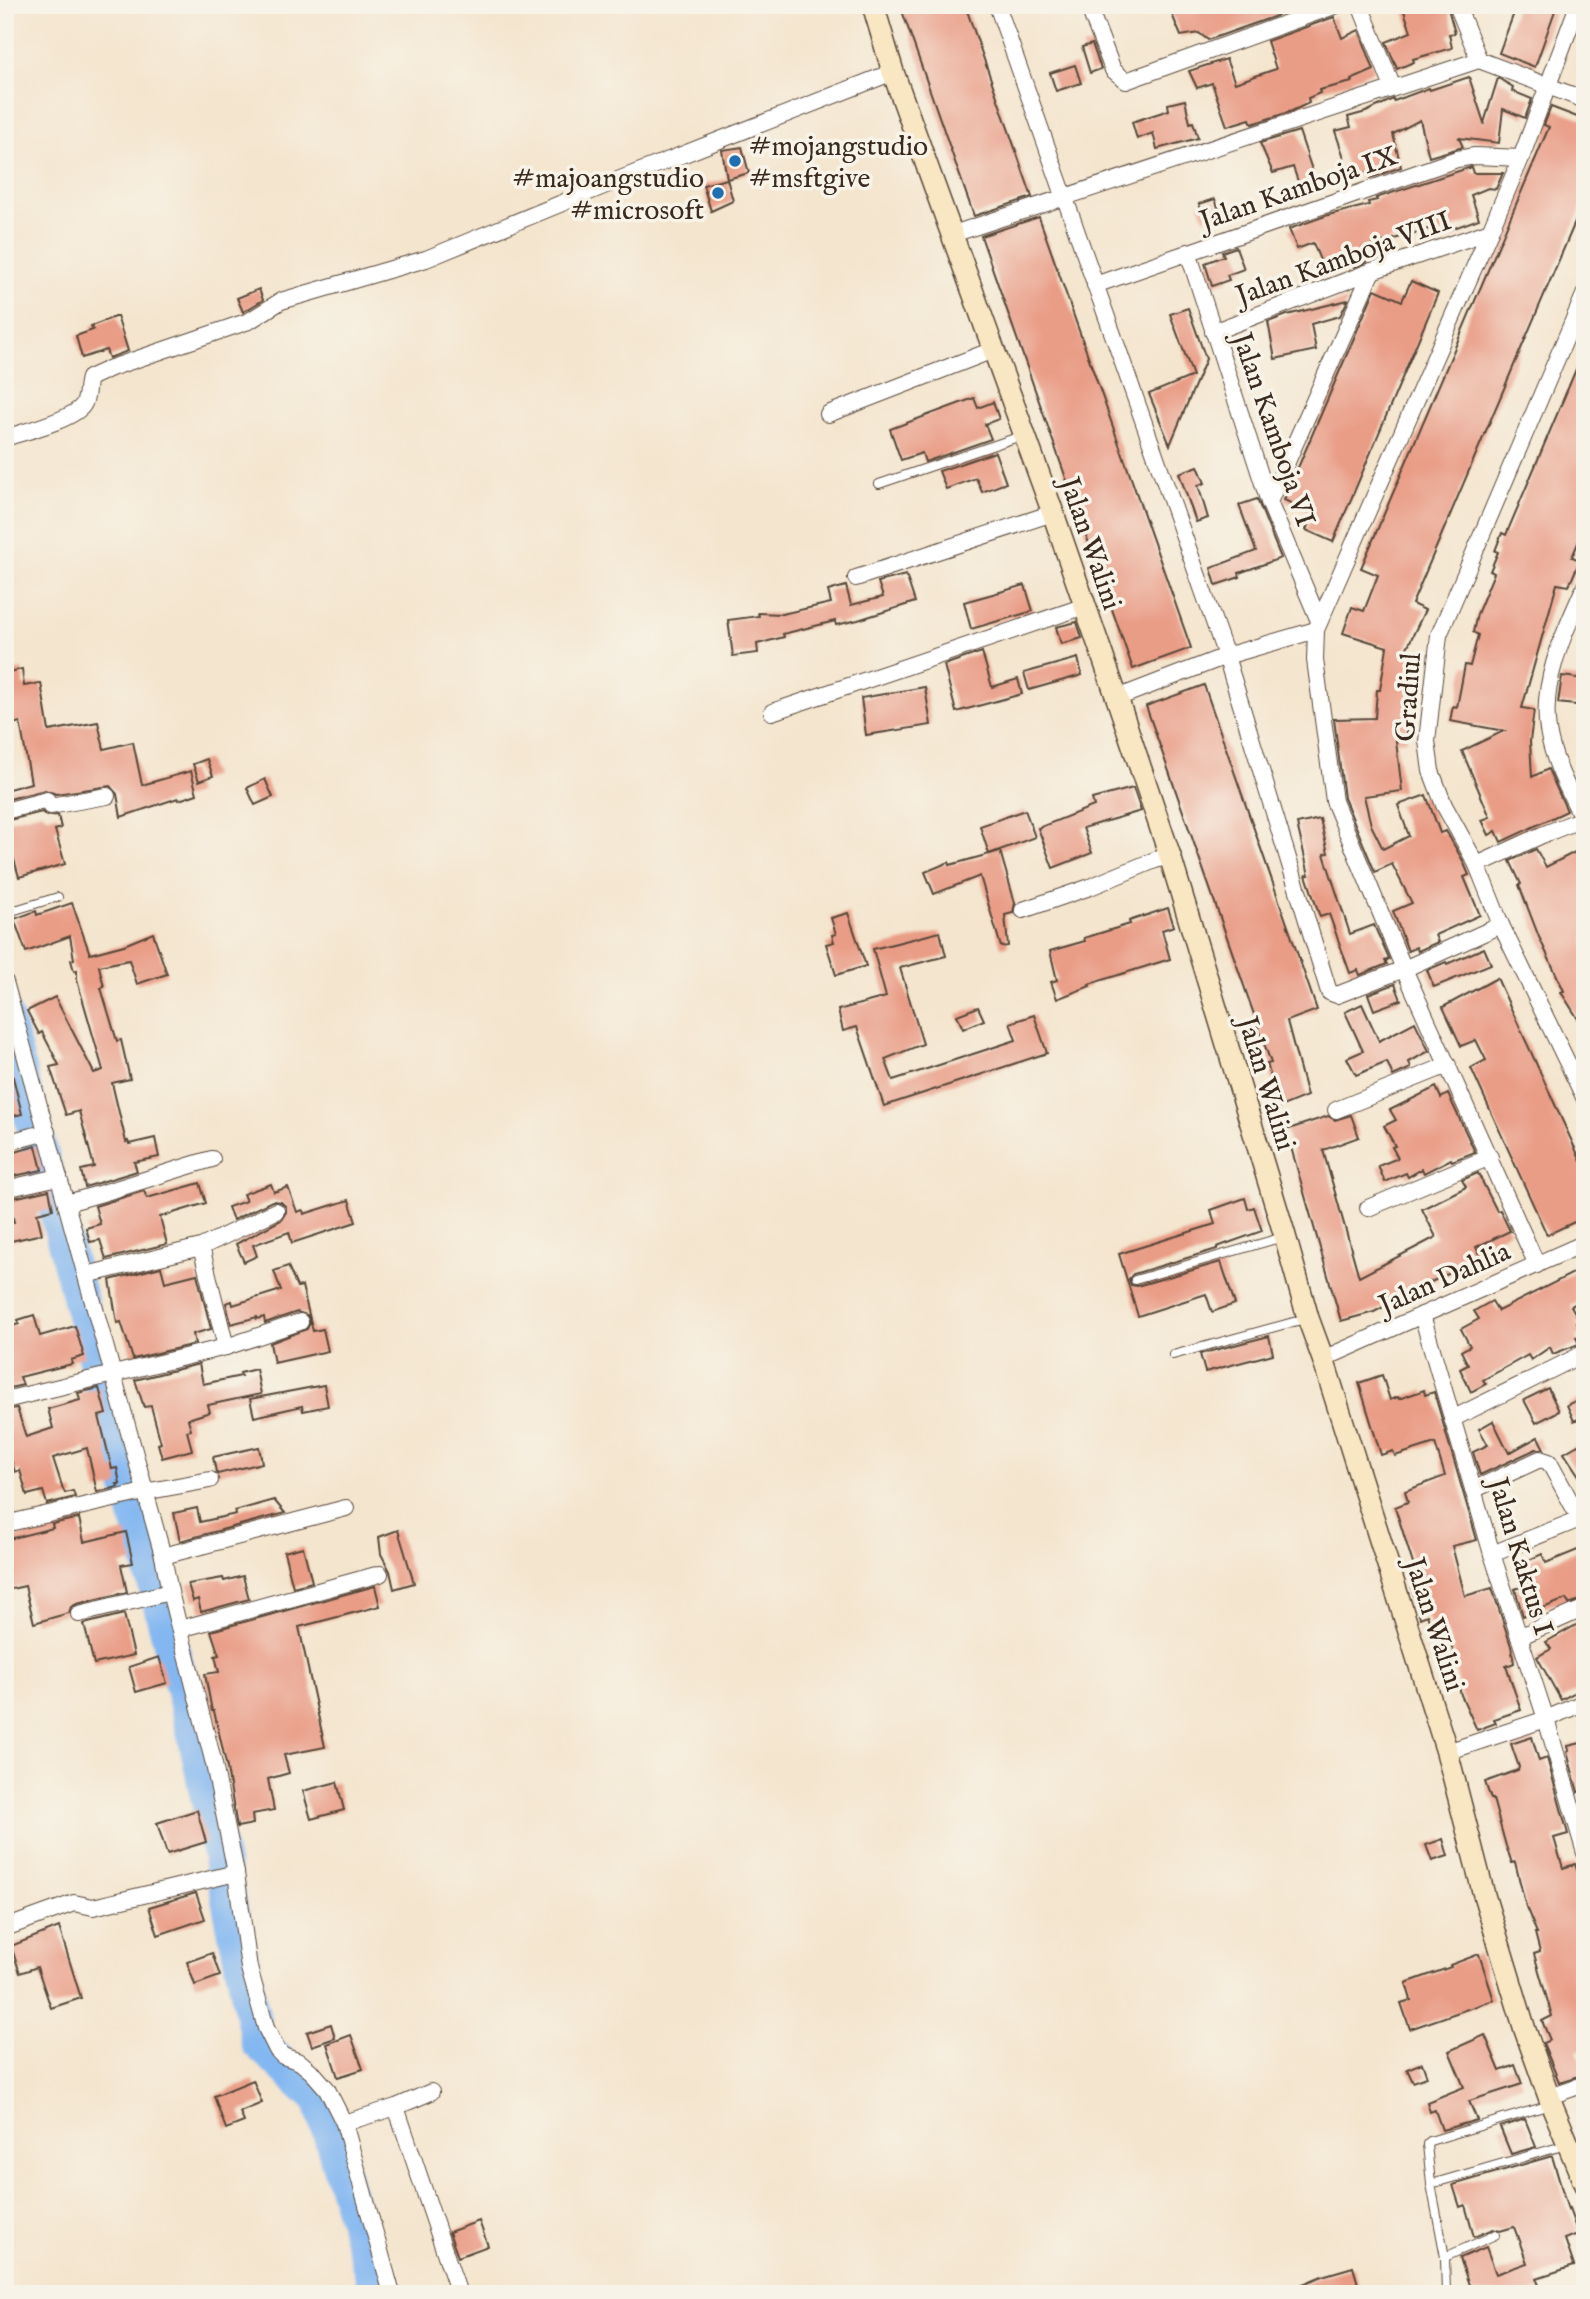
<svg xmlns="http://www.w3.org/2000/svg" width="1590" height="2299" viewBox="0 0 1590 2299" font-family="'IM FELL English',serif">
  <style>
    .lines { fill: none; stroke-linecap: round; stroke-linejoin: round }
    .river { stroke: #83b7f1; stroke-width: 35 }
    .building { fill: #e99c86 }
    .lane-casing { stroke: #574638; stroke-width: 10 }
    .street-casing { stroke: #574638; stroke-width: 18 }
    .secondary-casing { stroke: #574638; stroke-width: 24 }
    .lane { stroke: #fff; stroke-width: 8 }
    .street { stroke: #fff; stroke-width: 16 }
    .secondary { stroke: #f9e7c3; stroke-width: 21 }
    .poi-dot { fill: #1f6fb2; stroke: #f7f3e8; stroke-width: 2.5 }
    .labels { text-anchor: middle; stroke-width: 7; stroke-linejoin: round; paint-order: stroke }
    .poi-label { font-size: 28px; fill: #3b2a1e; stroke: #f7f3e8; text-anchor: start }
    .street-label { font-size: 28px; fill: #3b2a1e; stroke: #f7f3e8 }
  </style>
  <rect width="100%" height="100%" fill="#f7f3e8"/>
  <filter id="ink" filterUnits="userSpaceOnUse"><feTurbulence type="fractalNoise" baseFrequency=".0143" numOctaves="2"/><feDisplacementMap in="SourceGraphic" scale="14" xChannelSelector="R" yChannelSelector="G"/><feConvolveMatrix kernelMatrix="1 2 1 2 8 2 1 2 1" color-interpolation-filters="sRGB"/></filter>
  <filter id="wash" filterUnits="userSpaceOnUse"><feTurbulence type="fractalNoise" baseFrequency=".00686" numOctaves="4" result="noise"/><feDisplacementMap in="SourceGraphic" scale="28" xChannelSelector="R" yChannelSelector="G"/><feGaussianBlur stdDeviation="1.57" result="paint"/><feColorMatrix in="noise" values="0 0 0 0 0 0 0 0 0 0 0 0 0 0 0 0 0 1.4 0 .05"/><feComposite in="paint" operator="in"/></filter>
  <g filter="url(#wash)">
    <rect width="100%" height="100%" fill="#f4e5ce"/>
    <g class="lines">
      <!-- river -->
      <polyline class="river" points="5,1017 195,1736 258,2042 320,2100 378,2294"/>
    </g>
    <g id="blocks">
      <!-- building -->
      <g class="building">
        <polygon points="900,5 965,5 1032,197 974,216"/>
        <polygon points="1168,5 1291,5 1276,16 1208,40 1199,33 1181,36"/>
        <polygon points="1402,5 1447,5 1455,33 1449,34 1452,48 1413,59 1414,62 1397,69 1386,42 1411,32"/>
        <polygon points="1517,5 1557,5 1535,67 1499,53"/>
        <polygon points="1334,17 1342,38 1359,30 1374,70 1351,80 1352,82 1319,90 1320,93 1308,98 1309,103 1292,111 1252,124 1250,119 1227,126 1212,83 1197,88 1189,71 1226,59 1235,83 1276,69 1267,41"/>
        <polygon points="1092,44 1101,69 1090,73 1082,47"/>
        <polygon points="1075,65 1081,83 1056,91 1050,73"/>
        <polygon points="1469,77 1484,123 1498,78 1513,87 1512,91 1532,99 1525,118 1503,109 1499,143 1459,138 1463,147 1429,157 1420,120 1393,134 1401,167 1370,178 1368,172 1351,178 1335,131 1351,127 1348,117 1366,112 1393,99 1394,101 1429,88 1430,90"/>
        <polygon points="1185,100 1190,123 1193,122 1198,138 1157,149 1153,133 1137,139 1132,122 1169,110 1168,104"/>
        <polygon points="1551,107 1585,120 1585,199 1412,604 1425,610 1405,652 1414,654 1408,694 1416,695 1414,712 1407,711 1407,740 1396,741 1402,791 1364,796 1371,825 1383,849 1409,836 1398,805 1426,795 1440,833 1446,831 1463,861 1469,875 1464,877 1480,915 1435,935 1438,942 1418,951 1416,947 1408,951 1393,911 1412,903 1392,864 1375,872 1344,798 1334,719 1375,718 1377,690 1380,690 1387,647 1343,633 1352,607 1364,611 1378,575 1361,568 1549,127 1544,125"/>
        <polygon points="1299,131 1318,188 1302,193 1293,167 1273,173 1260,143"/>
        <polygon points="742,147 749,173 727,179 722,150"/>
        <polygon points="1471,167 1473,173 1503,173 1496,189 1488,188 1471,195 1479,219 1435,235 1432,228 1363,248 1367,262 1354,267 1351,261 1324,270 1313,243 1297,249 1289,229 1328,215 1369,205 1368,202 1377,200 1376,198"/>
        <polygon points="727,179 733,201 711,211 703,185"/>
        <polygon points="1215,199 1220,213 1204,219 1199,204"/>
        <polygon points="1039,217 1191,648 1133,669 981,236"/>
        <polygon points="1236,247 1244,269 1227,275 1229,280 1212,286 1205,263 1224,256 1222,252"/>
        <polygon points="1411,281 1438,293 1333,542 1306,530 1313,513 1284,500 1375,289 1402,301"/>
        <polygon points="259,289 263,300 243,312 237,298"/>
        <polygon points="1348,300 1340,316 1311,324 1316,350 1275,359 1268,322 1287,315"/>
        <polygon points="1188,308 1206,359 1170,445 1149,394 1193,376 1170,314"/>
        <polygon points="117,316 128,351 109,358 106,350 82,358 76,336 93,330 91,326"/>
        <polygon points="1585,348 1585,527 1572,557 1580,560 1569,586 1557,584 1522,708 1534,710 1530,741 1532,777 1548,769 1567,811 1501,842 1496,831 1489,835 1482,820 1490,817 1462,751 1504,731 1450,721 1453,706 1457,707 1465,665 1470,666 1478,635 1473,632 1477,614 1494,573 1490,571 1498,552 1495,551 1502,533 1506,535"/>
        <polygon points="974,398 978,408 993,402 999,419 985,424 991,439 925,462 922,453 901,460 890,429"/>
        <polygon points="995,452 1006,483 982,492 976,478 946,489 939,471"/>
        <polygon points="1198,466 1205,483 1198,485 1208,518 1196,522 1179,473"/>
        <polygon points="1257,499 1281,558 1239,573 1240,577 1216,585 1211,568 1256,551 1239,505"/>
        <polygon points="906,575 915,602 858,620 836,625 835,621 783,634 784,637 757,644 758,653 733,656 728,620 759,616 758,613 782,614 831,603 828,591 846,586 851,605 883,597 878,582"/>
        <polygon points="1025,585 1033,611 971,629 964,602"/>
        <polygon points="1077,622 1082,638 1061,644 1056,627"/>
        <polygon points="982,652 992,687 1018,679 1022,694 956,712 944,665"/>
        <polygon points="1078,658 1082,675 1029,690 1024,673"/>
        <polygon points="22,669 24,686 41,683 49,731 98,722 104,749 133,742 142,785 191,771 197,794 179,800 178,798 121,817 117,794 110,786 56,794 45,790 5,800 5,790 31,783 20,722 5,726 5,673"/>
        <polygon points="1562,676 1585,679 1584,706 1558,703"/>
        <polygon points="1204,685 1317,1010 1287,1021 1307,1096 1280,1107 1267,1064 1271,1063 1146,706"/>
        <polygon points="925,687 931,725 866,735 861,698"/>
        <polygon points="207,759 213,776 199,781 193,764"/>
        <polygon points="265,779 273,797 255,805 247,788"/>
        <polygon points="1133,788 1141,811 1083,828 1092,853 1053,868 1038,828 1094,806 1092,799"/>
        <polygon points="1025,810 1035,837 989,854 980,826"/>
        <polygon points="42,812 46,816 58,815 61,828 55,830 65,864 19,877 9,842 5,843 5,821"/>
        <polygon points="1320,819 1328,853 1324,854 1350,934 1374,925 1389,959 1385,961 1387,964 1360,975 1358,970 1350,973 1329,914 1320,917 1306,875 1309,875 1297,824"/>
        <polygon points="1585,847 1585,1030 1561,992 1564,991 1539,937 1519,885 1521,884 1510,861 1536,849 1546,867"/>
        <polygon points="1000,851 1015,903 1013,913 1005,915 1008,946 1001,947 980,876 934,894 925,872 949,862 950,865"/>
        <polygon points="72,903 90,954 124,945 153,933 167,974 137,984 129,960 99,966 104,987 101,988 117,1041 121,1040 130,1079 112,1083 126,1142 128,1141 129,1144 155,1138 159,1157 134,1162 137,1171 85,1187 81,1170 94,1167 79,1111 66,1115 50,1067 59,1065 42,1032 39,1034 27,1011 55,997 94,1073 103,1070 77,980 77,970 74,971 71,960 74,959 70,936 26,952 14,919 36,911 37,915"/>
        <polygon points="1168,908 1174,926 1162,930 1170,959 1089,984 1090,986 1057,999 1051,982 1057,980 1050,951 1085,941 1084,938 1130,924 1129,921"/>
        <polygon points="848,913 866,966 836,975 826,944 834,942 832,935 836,934 831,918"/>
        <polygon points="940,932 946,956 900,968 923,1044 885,1059 893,1080 1016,1040 1010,1023 1034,1015 1047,1053 884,1106 857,1027 843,1031 838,1010 886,997 873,949"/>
        <polygon points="1484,948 1491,964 1434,987 1427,970 1446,962 1447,964"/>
        <polygon points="1497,978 1585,1170 1585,1217 1547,1235 1471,1068 1486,1060 1476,1040 1461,1046 1443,1007"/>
        <polygon points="1395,984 1401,1000 1374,1010 1368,994"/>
        <polygon points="1362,1004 1379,1041 1415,1022 1429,1051 1409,1062 1411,1068 1393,1076 1387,1062 1356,1075 1347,1058 1363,1051 1345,1012"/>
        <polygon points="978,1007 984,1020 963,1029 957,1015"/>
        <polygon points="11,1069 22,1114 5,1118 5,1070"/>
        <polygon points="1436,1087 1441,1098 1448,1094 1475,1152 1452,1161 1451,1159 1424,1173 1422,1169 1408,1177 1406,1173 1385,1182 1378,1166 1398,1158 1392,1147 1395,1146 1384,1126 1396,1120 1390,1110"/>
        <polygon points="1351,1115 1359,1137 1323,1150 1359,1277 1436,1237 1422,1209 1466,1187 1462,1180 1478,1173 1497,1211 1500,1210 1510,1231 1476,1247 1481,1259 1435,1280 1374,1312 1341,1321 1286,1130 1328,1116 1335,1120"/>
        <polygon points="36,1146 42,1170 5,1178 5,1155"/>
        <polygon points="200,1183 206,1203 160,1217 167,1244 106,1259 100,1240 90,1242 86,1228 100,1224 95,1206 144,1191 147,1198"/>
        <polygon points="271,1184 274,1192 288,1187 297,1212 303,1210 304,1214 349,1200 356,1222 292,1243 289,1232 253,1245 257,1256 244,1262 236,1244 281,1220 286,1212 286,1207 281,1202 272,1201 233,1220 228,1207 246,1201 243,1194"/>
        <polygon points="49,1190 53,1209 37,1213 42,1234 11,1241 8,1223 14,1222 9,1199"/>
        <polygon points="1245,1198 1248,1209 1254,1207 1262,1231 1217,1247 1217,1249 1133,1274 1129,1279 1131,1285 1137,1286 1221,1262 1235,1304 1212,1312 1206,1294 1138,1316 1119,1254 1215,1224 1211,1210"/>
        <polygon points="288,1266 297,1287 302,1286 313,1331 323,1329 328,1351 274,1363 270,1343 307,1329 310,1323 307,1315 297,1312 265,1323 264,1317 257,1319 257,1317 231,1324 226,1303 232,1301 233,1305 281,1290 274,1271"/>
        <polygon points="161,1267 165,1282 197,1274 211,1329 193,1334 195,1344 133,1359 121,1322 117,1323 110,1280"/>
        <polygon points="1575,1272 1579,1280 1585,1278 1585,1299 1571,1306 1580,1321 1577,1323 1583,1334 1576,1337 1579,1344 1553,1354 1550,1347 1531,1360 1528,1355 1483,1380 1486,1384 1471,1392 1460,1369 1468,1365 1461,1351 1470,1346 1461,1329 1479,1319 1474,1311 1492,1301 1498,1311"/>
        <polygon points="34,1315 40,1336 75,1326 84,1356 71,1360 72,1364 20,1377 23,1385 5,1389 5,1328 19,1324 18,1320"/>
        <polygon points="1269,1336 1273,1354 1205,1372 1200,1354"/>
        <polygon points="199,1364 203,1384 241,1376 240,1373 256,1369 261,1394 208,1405 210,1412 188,1419 191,1430 187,1431 192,1450 162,1458 158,1444 161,1443 151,1406 144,1407 135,1380"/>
        <polygon points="1382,1375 1390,1400 1398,1397 1399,1399 1424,1390 1425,1395 1434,1392 1477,1540 1452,1546 1465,1596 1492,1588 1511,1646 1514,1663 1506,1666 1521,1710 1494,1719 1496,1723 1477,1730 1461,1695 1454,1666 1458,1665 1446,1630 1434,1634 1427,1615 1420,1618 1412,1588 1420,1586 1395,1507 1408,1502 1405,1491 1445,1476 1435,1443 1395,1456 1393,1451 1381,1455 1359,1383"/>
        <polygon points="324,1385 328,1406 303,1411 302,1406 254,1417 250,1399"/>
        <polygon points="99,1388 106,1414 99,1416 112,1469 117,1468 120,1484 117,1484 118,1487 97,1492 87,1448 53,1458 63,1489 65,1493 73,1491 75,1497 47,1504 43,1491 27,1495 20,1470 15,1472 5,1441 5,1410 17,1408 26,1437 53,1428 48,1409 80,1400 78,1393"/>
        <polygon points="1548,1388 1559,1411 1536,1423 1524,1400"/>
        <polygon points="1581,1398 1585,1407 1585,1416 1574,1421 1567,1405"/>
        <polygon points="1493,1421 1509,1453 1538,1437 1544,1449 1536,1449 1480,1475 1473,1452 1488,1445 1479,1429"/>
        <polygon points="1578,1445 1585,1455 1585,1485 1564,1453"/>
        <polygon points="259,1447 262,1463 218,1474 216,1472 213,1457"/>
        <polygon points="274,1500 285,1513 180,1541 174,1513 197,1508 200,1522 236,1514 235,1511"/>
        <polygon points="79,1518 84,1542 126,1532 133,1563 121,1565 127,1592 77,1604 71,1607 69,1613 34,1623 25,1586 7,1590 5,1540 53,1528 52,1524"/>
        <polygon points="398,1530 414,1583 394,1589 390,1571 381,1554 379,1537"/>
        <polygon points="303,1547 312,1582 293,1587 284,1552"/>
        <polygon points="1585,1547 1585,1598 1569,1604 1566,1599 1523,1616 1515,1589 1527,1585 1518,1565 1542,1554 1546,1563"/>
        <polygon points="243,1576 249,1599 201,1612 198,1599 193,1601 188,1584 223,1578 224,1581"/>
        <polygon points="375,1586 380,1606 299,1627 325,1747 284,1755 289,1773 268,1779 274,1810 252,1814 253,1824 237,1827 227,1768 214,1711 212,1711 205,1674 219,1672 215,1656 219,1655 211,1631"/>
        <polygon points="124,1614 134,1655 94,1664 84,1624"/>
        <polygon points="1585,1620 1585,1687 1561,1700 1537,1657 1551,1649 1546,1642"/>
        <polygon points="159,1657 167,1683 136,1692 129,1667"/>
        <polygon points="1532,1737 1539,1761 1547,1758 1568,1834 1554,1838 1563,1868 1575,1864 1585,1893 1585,2048 1577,2051 1585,2074 1559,2082 1543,2043 1550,2040 1542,2021 1552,2016 1534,1954 1540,1952 1535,1933 1537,1933 1526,1907 1515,1862 1512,1863 1506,1846 1493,1799 1491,1799 1485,1782 1518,1770 1519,1767 1511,1744"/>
        <polygon points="1585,1742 1585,1790 1578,1792 1567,1752 1569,1751 1568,1746"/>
        <polygon points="337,1782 344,1810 311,1819 303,1791"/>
        <polygon points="197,1810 206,1842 167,1854 157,1823"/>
        <polygon points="1443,1839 1448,1856 1432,1861 1426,1845"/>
        <polygon points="196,1893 205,1919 158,1935 149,1907"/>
        <polygon points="59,1927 81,1998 51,2008 37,1967 20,1973 11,1946"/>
        <polygon points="212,1953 220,1976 195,1985 187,1962"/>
        <polygon points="1479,1954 1494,2000 1410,2029 1401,2003 1411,2000 1406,1983 1451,1967 1450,1965"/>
        <polygon points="331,2024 335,2038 312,2046 307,2032"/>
        <polygon points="351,2035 363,2069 338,2077 327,2044"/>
        <polygon points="1485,2035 1500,2071 1515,2065 1522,2084 1469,2101 1477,2120 1442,2130 1435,2110 1430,2112 1427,2102 1464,2087 1449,2051"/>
        <polygon points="1422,2063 1427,2077 1413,2082 1407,2069"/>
        <polygon points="253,2080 262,2103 240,2112 244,2122 226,2129 214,2096"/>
        <polygon points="1525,2119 1536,2147 1511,2154 1500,2127"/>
        <polygon points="1552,2156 1568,2210 1569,2209 1578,2234 1565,2239 1574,2266 1536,2278 1541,2290 1532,2294 1472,2294 1460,2258 1486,2247 1496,2274 1527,2263 1514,2227 1500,2231 1493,2229 1474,2237 1465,2205 1460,2207 1453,2185"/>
        <polygon points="479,2221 488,2246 458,2257 449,2232"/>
        <polygon points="1353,2267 1361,2294 1279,2294 1322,2276"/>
      </g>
    </g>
  </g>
  <g filter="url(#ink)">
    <use href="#blocks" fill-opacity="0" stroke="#574638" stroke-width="2"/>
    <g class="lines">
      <defs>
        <g id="lane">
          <polyline points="879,484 1024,435"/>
          <polyline points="5,913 58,897"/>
          <polyline points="1135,1280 1283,1237"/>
          <polyline points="1173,1355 1308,1318"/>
          <polyline points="1431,2184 1566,2145"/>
          <polyline points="1445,2257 1495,2235"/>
          <polyline points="1446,2294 1445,2257 1431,2184 1427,2144 1430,2141 1550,2105"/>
        </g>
        <g id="street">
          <polyline points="997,5 1226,656 1329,992 1337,995 1404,969 1501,925"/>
          <polyline points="1088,5 1113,70 1126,81 1337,5"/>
          <polyline points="1360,5 1393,88"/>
          <polyline points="1457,5 1479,60"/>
          <polyline points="950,235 1479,60 1585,100"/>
          <polyline points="1188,252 1269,502 1319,621"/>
          <polyline points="1095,285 1457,159 1475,156 1521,158"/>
          <polyline points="1585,293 1439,635 1427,741 1431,771 1444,805 1477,865 1501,925 1585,1099"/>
          <polyline points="1213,332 1372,271 1490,231"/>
          <polyline points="828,414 993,350"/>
          <path d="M5,438C23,432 73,420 83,405C88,398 86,387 89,378L111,368L249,321L281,301L426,259L623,178L893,72"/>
          <polyline points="1269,502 1372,271"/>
          <polyline points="856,578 1053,513"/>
          <path d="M1585,586C1566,629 1540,681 1548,730C1553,763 1571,794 1585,824"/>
          <polyline points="1117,698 1226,656 1316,630"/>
          <polyline points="772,712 1085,606"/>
          <polyline points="5,811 47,800 50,806 107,796"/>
          <polyline points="1477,865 1542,835 1585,818"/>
          <polyline points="1023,910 1090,887 1155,860 1170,856"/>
          <polyline points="5,982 163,1556 170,1592 214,1764 236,1873 249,1968 266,2028 277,2050 283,2056 300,2062 313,2073 327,2089 344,2123 392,2294"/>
          <polyline points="1336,1110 1448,1065"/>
          <polyline points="5,1143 47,1132"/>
          <polyline points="5,1189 59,1177"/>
          <path d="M66,1203C115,1191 163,1173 212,1159"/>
          <polyline points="1368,1208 1490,1157"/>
          <polyline points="201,1247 226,1347"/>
          <polyline points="1537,1265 1404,969 1334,801 1315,660 1316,630 1490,231 1521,158 1578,5"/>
          <polyline points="86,1275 201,1247 276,1211"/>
          <polyline points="1422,1315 1492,1554 1546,1719 1585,1853"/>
          <polyline points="1323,1359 1585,1243"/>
          <polyline points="5,1400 226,1347 300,1322"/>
          <polyline points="1452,1419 1585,1353"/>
          <polyline points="1473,1490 1540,1459 1549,1462 1580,1519"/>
          <polyline points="5,1524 144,1492 210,1480"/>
          <polyline points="1492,1554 1585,1517"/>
          <polyline points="163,1556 346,1508"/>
          <polyline points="79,1614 170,1592"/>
          <polyline points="180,1629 380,1574"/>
          <polyline points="1519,1637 1585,1608"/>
          <polyline points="1447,1752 1546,1719 1585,1702"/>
          <polyline points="5,1928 74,1903 93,1907 236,1873"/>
          <polyline points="1550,2096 1585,2084"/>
          <polyline points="396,2107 459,2294"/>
          <polyline points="344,2123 396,2107 431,2092"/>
        </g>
        <polyline id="secondary" points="873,5 893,72 1053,513 1117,698 1170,856 1285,1236 1308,1318 1323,1359 1447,1752 1484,1895 1525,2030 1552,2105 1585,2185"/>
      </defs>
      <!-- lane casing -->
      <use href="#lane" class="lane-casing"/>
      <!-- street casing -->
      <use href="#street" class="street-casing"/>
      <!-- secondary casing -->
      <use href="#secondary" class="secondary-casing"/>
      <!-- lane -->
      <use href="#lane" class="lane"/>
      <!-- street -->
      <use href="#street" class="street"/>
      <!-- secondary -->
      <use href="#secondary" class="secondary"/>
    </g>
  </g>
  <!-- markers -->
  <g class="poi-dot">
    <circle cx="735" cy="161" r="7"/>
    <circle cx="718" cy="193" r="7"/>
  </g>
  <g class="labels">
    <!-- poi labels -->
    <g class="poi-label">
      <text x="749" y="155">#mojangstudio<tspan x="749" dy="32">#msftgive</tspan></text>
      <text x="704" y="187" text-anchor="end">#majoangstudio<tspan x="704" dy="32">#microsoft</tspan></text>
    </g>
    <!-- street labels -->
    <g class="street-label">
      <text transform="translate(1298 187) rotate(-19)" y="10">Jalan Kamboja IX</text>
      <text transform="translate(1343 257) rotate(-20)" y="10">Jalan Kamboja VIII</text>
      <text transform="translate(1275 429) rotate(71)" y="10">Jalan Kamboja VI</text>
      <text transform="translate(1092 543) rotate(71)" y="10">Jalan Walini</text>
      <text transform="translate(1407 697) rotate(-86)" y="10">Gradiul</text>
      <text transform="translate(1268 1083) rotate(73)" y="10">Jalan Walini</text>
      <text transform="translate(1444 1277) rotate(-24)" y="10">Jalan Dahlia</text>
      <text transform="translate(1522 1556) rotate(73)" y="10">Jalan Kaktus I</text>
      <text transform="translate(1436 1624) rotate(72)" y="10">Jalan Walini</text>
    </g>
  </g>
  <!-- margin -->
  <rect width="1590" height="2299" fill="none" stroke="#f7f3e8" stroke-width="28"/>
</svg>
